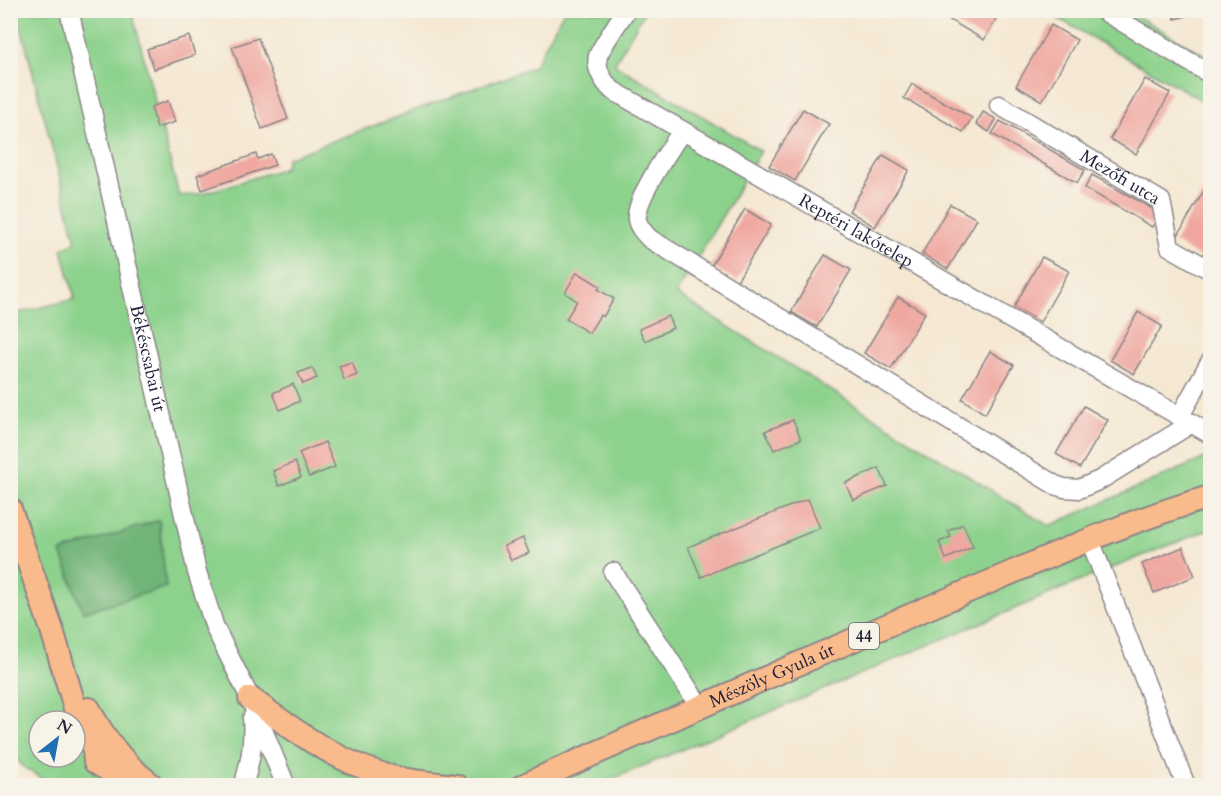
<svg xmlns="http://www.w3.org/2000/svg" width="1221" height="796" viewBox="0 0 1221 796" font-family="Cardo,serif">
  <style>
    .green { fill: #8cd28c; stroke: #577a64; stroke-width: 1.5; fill-rule: evenodd }
    .forest { fill: #71b478; stroke: #4a6b5a; stroke-width: 1.5 }
    .building { fill: #efa7a0 }
    .lines { fill: none; stroke-linecap: round; stroke-linejoin: round }
    .minor-casing { stroke: #8c8587; stroke-width: 21 }
    .major-casing { stroke: #8c8587; stroke-width: 26 }
    .minor { stroke: #fff; stroke-width: 18 }
    .major { stroke: #fabb8c; stroke-width: 22 }
    .labels { text-anchor: middle; stroke-width: 4.5; stroke-linejoin: round; paint-order: stroke }
    .shield { fill: #f7f3e8; stroke: #62616f; stroke-width: 1.5 }
    .shield-label { font-size: 16px; font-weight: bold; fill: #22223b }
    .street-label { font-size: 18px; fill: #22223b; stroke: #f7f3e8 }
  </style>
  <rect width="100%" height="100%" fill="#f7f3e8"/>
  <filter id="ink" filterUnits="userSpaceOnUse"><feTurbulence type="fractalNoise" baseFrequency=".0167" numOctaves="2"/><feDisplacementMap in="SourceGraphic" scale="12" xChannelSelector="R" yChannelSelector="G"/><feConvolveMatrix kernelMatrix="1 2 1 2 8 2 1 2 1" color-interpolation-filters="sRGB"/></filter>
  <filter id="wash" filterUnits="userSpaceOnUse"><feTurbulence type="fractalNoise" baseFrequency=".008" numOctaves="4" result="noise"/><feDisplacementMap in="SourceGraphic" scale="24" xChannelSelector="R" yChannelSelector="G"/><feGaussianBlur stdDeviation="1.35" result="paint"/><feColorMatrix in="noise" values="0 0 0 0 0 0 0 0 0 0 0 0 0 0 0 0 0 1.4 0 .05"/><feComposite in="paint" operator="in"/></filter>
  <g filter="url(#wash)">
    <rect width="100%" height="100%" fill="#f5e8d3"/>
    <!-- green -->
    <g class="green">
      <path d="M17,11H132L179,196L201,194L285,168L287,158L534,66L564,11H645L614,64L761,151L676,294L1049,526L1210,456V529L1092,576L598,785H53L26,769L11,754L10,315L75,299L62,249L76,241ZM39,721H75V757H39Z"/>
      <polygon points="1045,11 1128,11 1210,58 1210,105"/>
    </g>
    <!-- forest -->
    <polygon class="forest" points="159,520 166,587 83,612 61,552"/>
    <g id="blocks">
      <!-- building -->
      <g class="building">
        <polygon points="952,10 1001,10 984,40 948,19"/>
        <polygon points="1173,10 1203,10 1204,11 1175,19"/>
        <polygon points="1051,25 1077,40 1042,101 1016,86"/>
        <polygon points="189,36 195,55 154,69 147,49"/>
        <polygon points="258,38 288,119 262,129 232,47"/>
        <polygon points="1145,79 1170,93 1136,154 1110,139"/>
        <polygon points="912,84 972,118 963,132 904,98"/>
        <polygon points="168,101 175,122 157,128 151,107"/>
        <polygon points="803,109 829,124 795,181 769,166"/>
        <polygon points="983,112 996,119 989,132 976,124"/>
        <polygon points="1000,121 1085,170 1077,183 992,134"/>
        <polygon points="256,154 258,159 271,154 275,165 202,190 197,175"/>
        <polygon points="883,155 909,170 875,227 849,211"/>
        <polygon points="1092,175 1160,213 1152,227 1085,188"/>
        <polygon points="1210,180 1210,242 1201,258 1174,242"/>
        <polygon points="950,204 977,219 948,269 922,254"/>
        <polygon points="745,209 771,225 737,281 711,266"/>
        <polygon points="825,255 851,270 817,327 791,312"/>
        <polygon points="1042,257 1069,271 1040,322 1014,307"/>
        <polygon points="577,272 600,286 598,289 614,299 603,317 600,315 589,333 566,319 577,301 565,293"/>
        <polygon points="898,297 925,313 891,369 864,353"/>
        <polygon points="1138,312 1162,326 1134,374 1110,360"/>
        <polygon points="668,316 673,328 645,341 639,329"/>
        <polygon points="990,351 1014,365 985,414 962,399"/>
        <polygon points="352,362 357,375 344,380 339,366"/>
        <polygon points="312,368 317,378 303,384 298,373"/>
        <polygon points="293,384 300,401 280,410 273,393"/>
        <polygon points="1084,406 1108,420 1080,468 1056,454"/>
        <polygon points="793,420 801,439 774,450 765,431"/>
        <polygon points="325,442 335,467 309,477 299,453"/>
        <polygon points="295,462 301,477 279,486 273,471"/>
        <polygon points="879,468 887,486 853,500 845,483"/>
        <polygon points="808,499 820,528 701,577 688,547"/>
        <polygon points="963,524 973,547 946,559 939,542 951,537 948,531"/>
        <polygon points="523,538 529,553 511,560 504,546"/>
        <polygon points="1183,547 1195,576 1154,593 1142,564"/>
      </g>
    </g>
  </g>
  <g filter="url(#ink)">
    <use href="#blocks" fill-opacity="0" stroke="#8c8587" stroke-width="1.5"/>
    <g class="lines">
      <defs>
        <g id="minor">
          <path id="s1" d="M69,10L197,572L215,628L250,698L286,786"/>
          <path id="s2" d="M626,10C620,20 601,47 598,56C595,69 604,82 612,90L1210,434"/>
          <polyline points="1102,10 1210,74"/>
          <path id="s3" d="M999,105L1161,201L1170,247L1210,270"/>
          <path d="M682,131C670,149 635,199 637,219C638,227 645,234 650,239L1055,485L1064,488L1079,489L1100,480L1192,423"/>
          <polyline points="1180,416 1210,362"/>
          <polyline points="1090,540 1186,786"/>
          <polyline points="613,572 700,707"/>
          <path d="M243,786C251,762 254,742 252,718"/>
        </g>
        <g id="major">
          <polyline points="10,509 52,630 75,708 94,750 95,762 113,773 126,786"/>
          <path d="M250,698C296,732 343,767 401,779C417,782 440,784 456,786"/>
          <path d="M89,709C104,739 126,766 153,786"/>
          <path id="s4" d="M522,786C672,719 822,652 973,589C1051,556 1129,520 1210,497"/>
        </g>
      </defs>
      <!-- minor casing -->
      <use href="#minor" class="minor-casing"/>
      <!-- major casing -->
      <use href="#major" class="major-casing"/>
      <!-- minor -->
      <use href="#minor" class="minor"/>
      <!-- major -->
      <use href="#major" class="major"/>
    </g>
  </g>
  <g class="labels">
    <!-- shield labels -->
    <rect class="shield" x="849" y="623" width="30" height="26" rx="4.5"/>
    <g class="shield-label">
      <text x="864" y="642">44</text>
    </g>
    <!-- street labels -->
    <g class="street-label">
      <text dy="6" stroke="none"><textPath href="#s3" startOffset="141">Mezőfi utca</textPath></text>
      <text dy="6" stroke="none"><textPath href="#s2" startOffset="374">Reptéri lakótelep</textPath></text>
      <text dy="6" stroke="none"><textPath href="#s1" startOffset="357">Békéscsabai út</textPath></text>
      <text dy="6" stroke="none"><textPath href="#s4" startOffset="273">Mészöly Gyula út</textPath></text>
    </g>
  </g>
  <!-- margin -->
  <rect width="1221" height="796" fill="none" stroke="#f7f3e8" stroke-width="36"/>
  <!-- north arrow -->
  <g transform="translate(57 739) rotate(31)"><circle r="28" fill="#f7f3e8" stroke="#a29fa3" stroke-width="1.5"/>
  <path d="M0-4.5L10 22L0 15L-10 22Z" fill="#1f6fb2"/>
  <text y="-9" font-size="16" font-weight="bold" text-anchor="middle" fill="#22223b">N</text>
  </g>
</svg>
